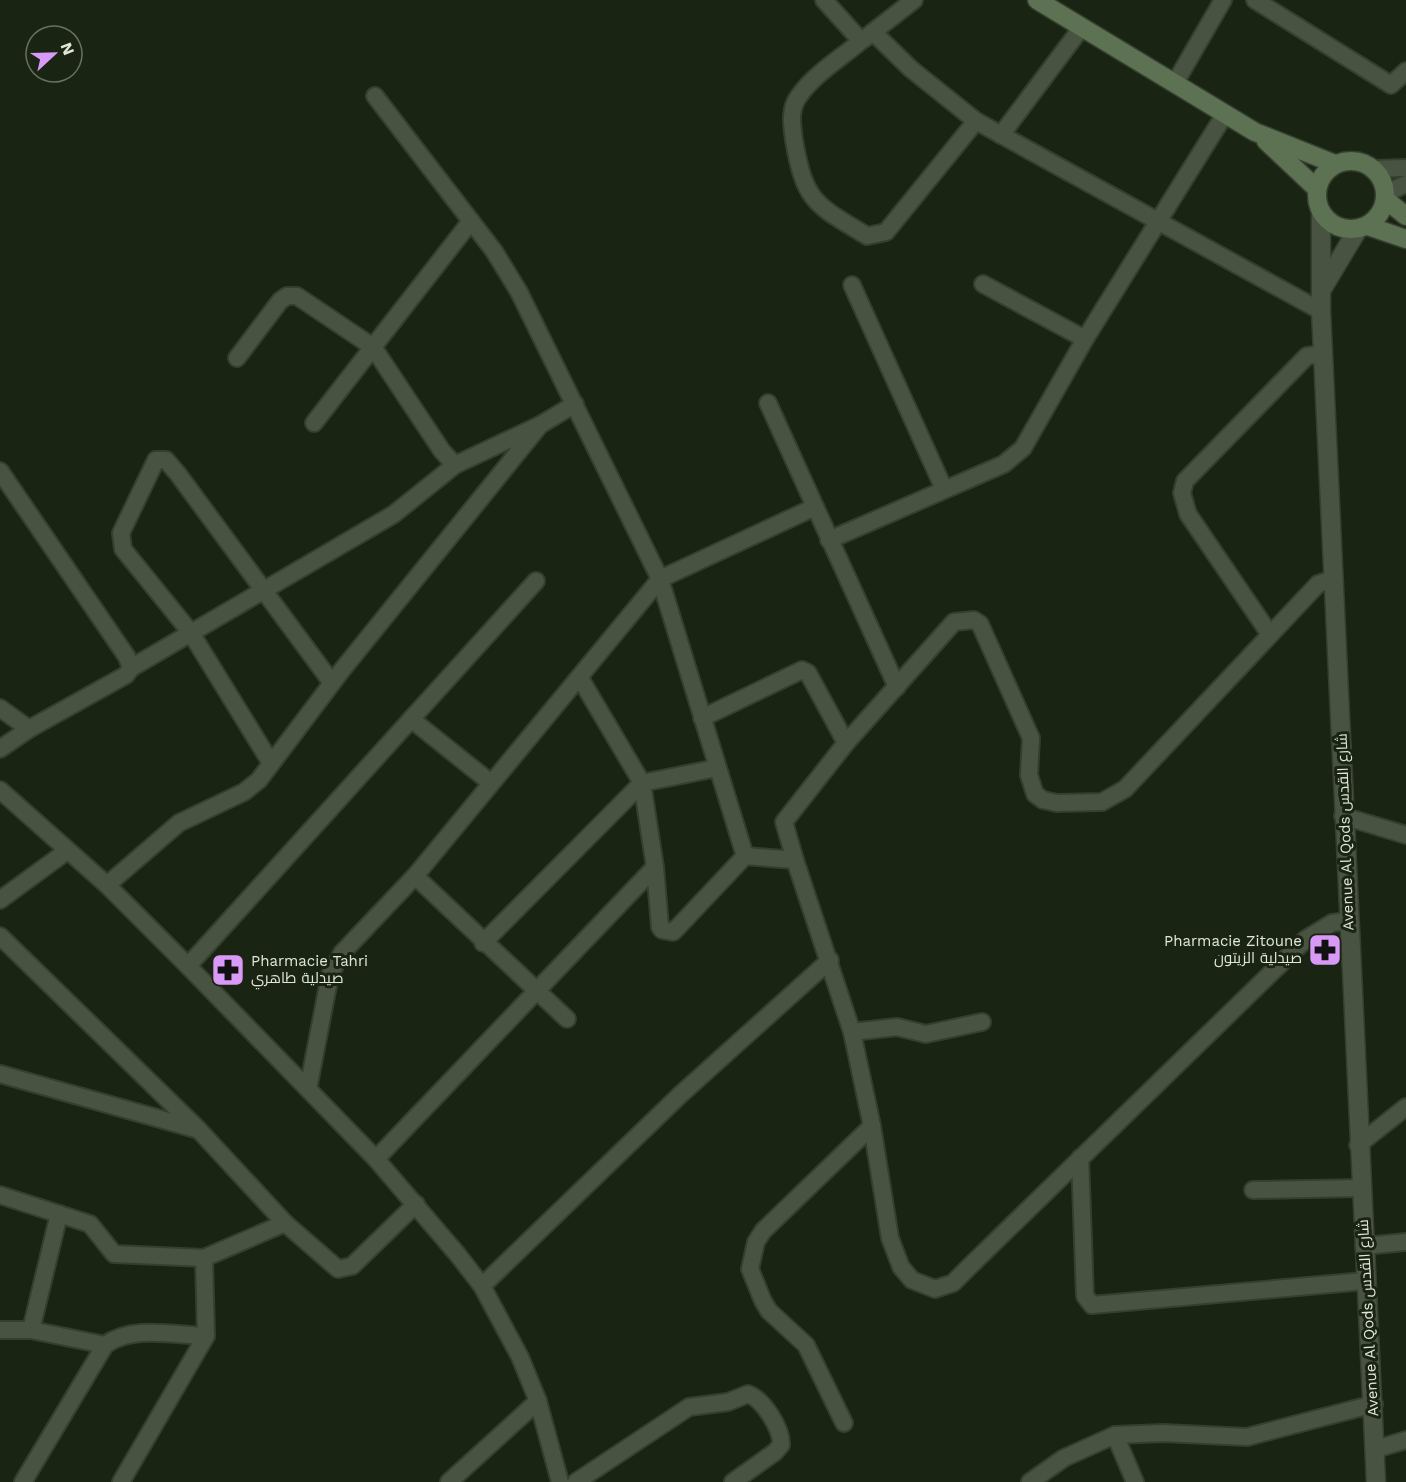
<svg xmlns="http://www.w3.org/2000/svg" width="1406" height="1482" viewBox="0 0 1406 1482" font-family="'Work Sans',Cairo,sans-serif">
  <style>
    .lines { fill: none; stroke-linecap: round; stroke-linejoin: round }
    .minor-casing { stroke: #353f2f; stroke-width: 20 }
    .tertiary-casing { stroke: #353f2f; stroke-width: 21 }
    .secondary-casing { stroke: #353f2f; stroke-width: 21 }
    .minor { stroke: #485441; stroke-width: 16 }
    .tertiary { stroke: #485441; stroke-width: 18 }
    .secondary { stroke: #5d7153; stroke-width: 18 }
    .labels { text-anchor: middle; stroke-width: 6; stroke-linejoin: round; paint-order: stroke }
    .street-label { font-size: 15px; fill: #dfe7dc; stroke: #192413 }
    .poi-label { font-size: 15px; fill: #dfe7dc; stroke: #192413; text-anchor: end }
  </style>
  <rect width="100%" height="100%" fill="#192413"/>
  <g class="lines">
    <defs>
      <g id="minor">
        <path d="M824,0L861,41C841,58 814,74 799,96C789,109 792,125 794,140C805,203 815,204 867,236L886,232L976,121"/>
        <polyline points="1255,0 1391,85 1406,71"/>
        <polyline points="873,32 911,69 976,121 1321,311"/>
        <polyline points="864,39 914,0"/>
        <polyline points="1175,83 1223,0"/>
        <polyline points="375,96 494,251 519,292 660,579 745,856"/>
        <polyline points="1001,135 1082,27"/>
        <polyline points="1374,169 1406,168"/>
        <polyline points="1386,193 1406,184"/>
        <polyline points="983,284 1085,339"/>
        <polyline points="852,285 944,489"/>
        <polyline points="237,358 280,301 287,296 297,296 373,347 471,221"/>
        <polyline points="768,403 897,687"/>
        <polyline points="314,423 373,347 442,451 455,465 540,425 575,404"/>
        <polyline points="0,471 127,657 131,668 126,675 29,729 0,708"/>
        <polyline points="829,540 1004,464 1023,448 1085,339 1225,114"/>
        <polyline points="1269,633 1188,514 1182,493 1185,481 1307,356 1323,354"/>
        <polyline points="131,668 394,514 455,465"/>
        <polyline points="580,678 642,783 655,867 660,927 662,930 673,932 678,927 745,856"/>
        <polyline points="702,718 802,670 808,673 846,743"/>
        <polyline points="411,719 491,783"/>
        <polyline points="0,749 29,729"/>
        <polyline points="271,763 191,633 123,549 121,533 156,460 166,460 178,474 332,683"/>
        <polyline points="0,790 107,885 188,966 376,1159 458,1255 482,1286 520,1357 538,1401 560,1482"/>
        <polyline points="1343,816 1406,835"/>
        <polyline points="745,856 795,860 852,1032 872,1126 890,1238 901,1267 912,1280 935,1289 953,1283 969,1267 1306,939 1332,923 1348,921"/>
        <polyline points="795,860 784,822 846,743 954,622 974,620 980,624 1031,738 1029,775 1035,794 1043,800 1057,803 1102,802 1125,789 1318,584 1333,579"/>
        <polyline points="415,876 567,1019"/>
        <polyline points="107,885 179,823 244,792 259,780 342,670 540,425"/>
        <polyline points="0,900 67,851"/>
        <polyline points="0,936 198,1129 285,1223 338,1269 352,1266 416,1204"/>
        <polyline points="483,943 642,783 717,768"/>
        <polyline points="188,966 536,581"/>
        <polyline points="852,1032 897,1027 926,1034 982,1022"/>
        <polyline points="0,1074 196,1129"/>
        <polyline points="308,1089 330,975 342,953 415,876 660,579 815,507"/>
        <polyline points="1358,1145 1406,1107"/>
        <polyline points="1080,1158 1085,1296 1092,1305 1365,1281"/>
        <polyline points="376,1159 655,867"/>
        <polyline points="1253,1190 1361,1188"/>
        <polyline points="0,1195 90,1224 114,1254 204,1258 285,1223"/>
        <polyline points="59,1214 31,1330 105,1345"/>
        <polyline points="1364,1246 1406,1242"/>
        <polyline points="482,1286 680,1095 830,960"/>
        <polyline points="0,1330 31,1330"/>
        <polyline points="844,1423 806,1345 769,1311 763,1301 750,1269 756,1242 763,1231 872,1126"/>
        <polyline points="1115,1435 1135,1482"/>
        <polyline points="1376,1449 1406,1440"/>
        <path d="M23,1482L105,1345C131,1325 174,1335 206,1336"/>
        <polyline points="121,1482 206,1336 204,1258"/>
        <polyline points="449,1482 538,1401"/>
        <path d="M576,1482L689,1407L728,1402L748,1394C763,1399 782,1429 781,1445L775,1452L733,1482"/>
        <polyline points="1030,1482 1064,1458 1115,1435 1163,1433 1247,1437 1374,1404"/>
      </g>
      <g id="tertiary">
        <polyline points="1321,213 1321,311 1376,1482"/>
        <polyline points="1322,289 1358,229"/>
      </g>
      <g id="secondary">
        <polyline points="1037,0 1255,132 1335,164"/>
        <polyline points="1266,141 1317,189"/>
        <circle cx="1351" cy="195" r="34"/>
        <polyline points="1385,199 1406,216"/>
        <polyline points="1368,226 1406,239"/>
      </g>
    </defs>
    <!-- minor casing -->
    <use href="#minor" class="minor-casing"/>
    <!-- tertiary casing -->
    <use href="#tertiary" class="tertiary-casing"/>
    <!-- secondary casing -->
    <use href="#secondary" class="secondary-casing"/>
    <!-- minor -->
    <use href="#minor" class="minor"/>
    <!-- tertiary -->
    <use href="#tertiary" class="tertiary"/>
    <!-- secondary -->
    <use href="#secondary" class="secondary"/>
  </g>
  <!-- icons -->
  <defs>
    <symbol id="pharmacy-square" viewBox="-11 -11 22 22"><rect x="-9" y="-9" width="18" height="18" rx="4" fill="#d99af7" stroke="#192413"/><path d="M-2-6h4v4h4v4h-4v4h-4v-4h-4v-4h4Z" fill="#111"/></symbol>
  </defs>
  <g fill-rule="evenodd">
    <use href="#pharmacy-square" x="1306" y="931" width="38" height="38"/>
    <use href="#pharmacy-square" x="209" y="951" width="38" height="38"/>
  </g>
  <g class="labels">
    <!-- street labels -->
    <g class="street-label">
      <text transform="translate(1345 832) rotate(-92)" y="5">Avenue Al Qods شارع القدس</text>
      <text transform="translate(1368 1318) rotate(-93)" y="5">Avenue Al Qods شارع القدس</text>
    </g>
    <!-- poi labels -->
    <g class="poi-label">
      <text x="1302" y="946">Pharmacie Zitoune<tspan x="1302" dy="17">صيدلية الزيتون</tspan></text>
      <text x="251" y="966" text-anchor="start">Pharmacie Tahri<tspan x="251" dy="17">صيدلية طاهري</tspan></text>
    </g>
  </g>
  <!-- north arrow -->
  <g transform="translate(54 54) rotate(68)"><circle r="28" fill="#192413" stroke="#687263" stroke-width="1.5"/>
  <path d="M0-4.5L10 22L0 15L-10 22Z" fill="#d99af7"/>
  <text y="-9" font-size="16" font-weight="bold" text-anchor="middle" fill="#dfe7dc">N</text>
  </g>
</svg>
